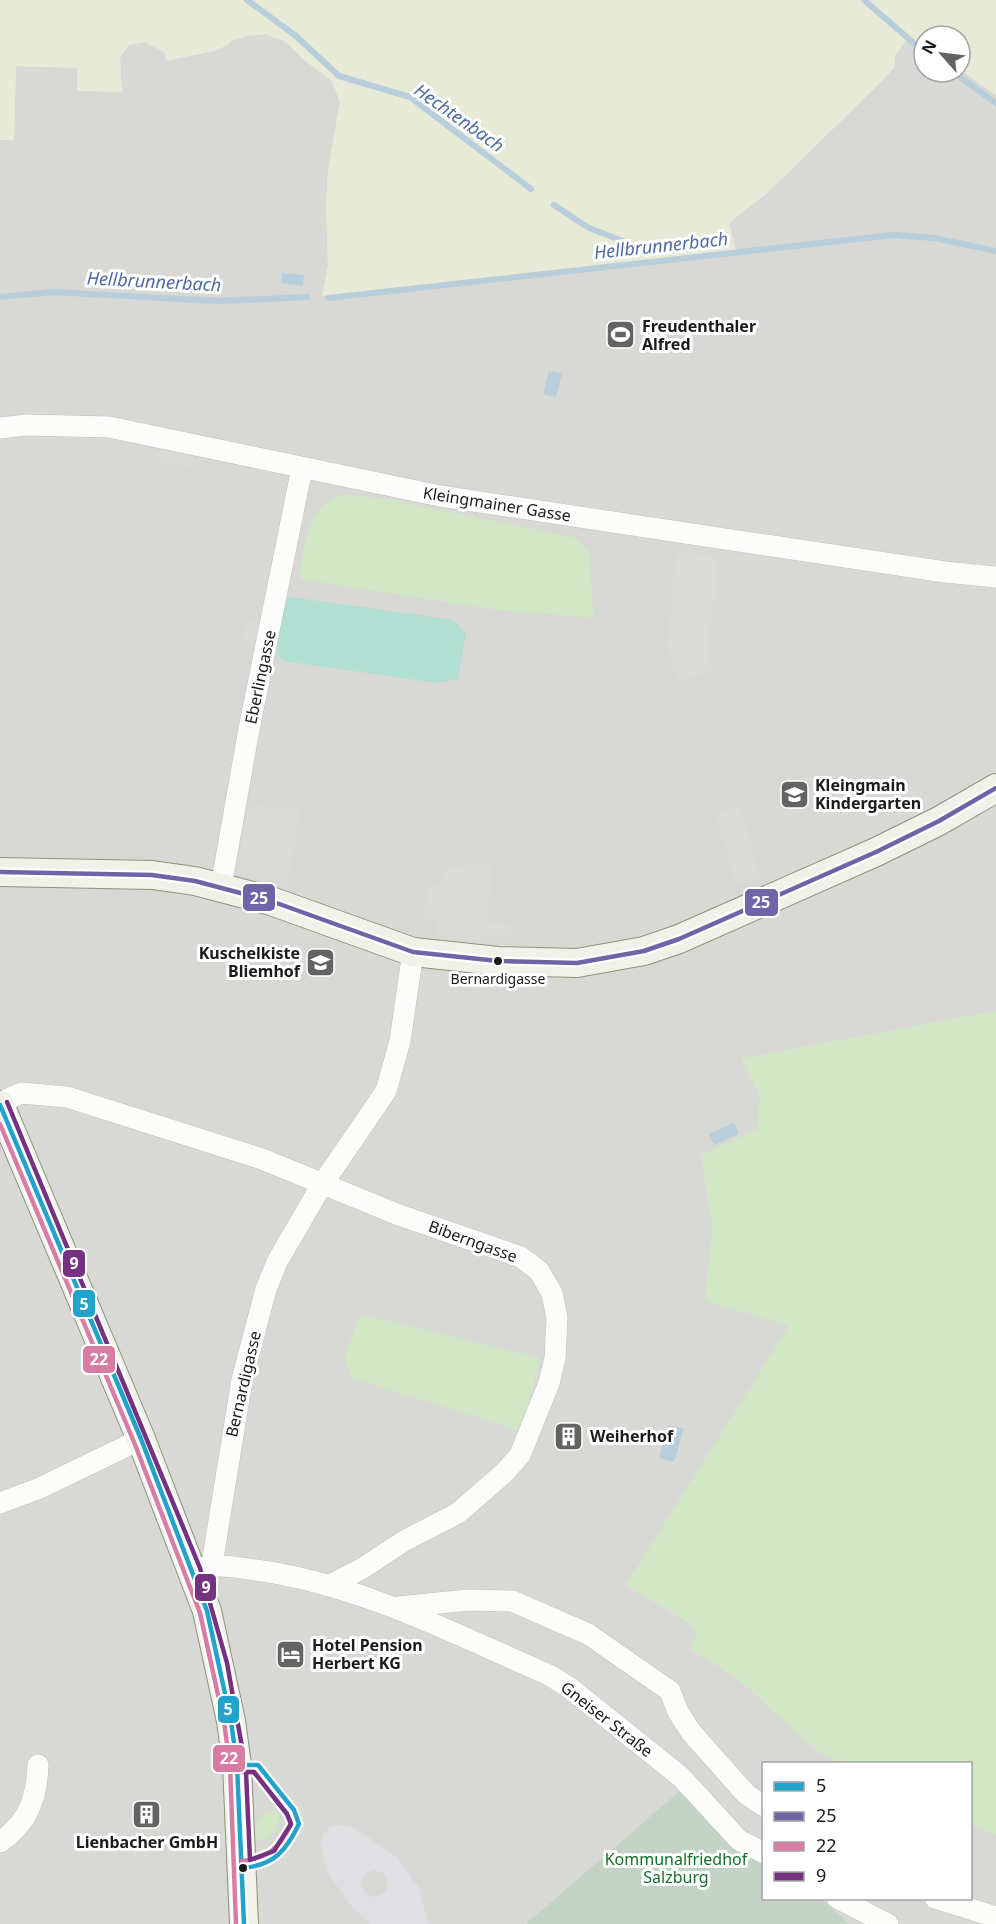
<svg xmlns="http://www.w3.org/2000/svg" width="996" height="1924" viewBox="0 0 996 1924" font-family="'Noto Sans',sans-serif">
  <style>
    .residential { fill: #d8d8d5 }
    .farmland { fill: #e6ead7 }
    .grass { fill: #d0e6c4 }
    .cemetery { fill: #c3d4c6 }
    .pitch { fill: #b1dfd2 }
    .parking { fill: #dadad7 }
    .plaza { fill: #dfdee2; fill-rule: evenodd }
    .water { fill: #b9cedb }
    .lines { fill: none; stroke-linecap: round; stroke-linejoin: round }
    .stream { stroke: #b9cedb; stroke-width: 6 }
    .street-casing { stroke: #c0c0be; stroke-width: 22 }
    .secondary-casing { stroke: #8d927e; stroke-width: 30 }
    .street { stroke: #fcfcfb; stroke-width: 21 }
    .secondary { stroke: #f0f2e9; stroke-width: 28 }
    .bus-1-casing { stroke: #fff; stroke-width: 9 }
    .bus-2-casing { stroke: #fff; stroke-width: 9 }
    .bus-3-casing { stroke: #fff; stroke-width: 9 }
    .bus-4-casing { stroke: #fff; stroke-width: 9 }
    .bus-1 { stroke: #21a3cb; stroke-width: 4.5 }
    .bus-2 { stroke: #6f64a5; stroke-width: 4.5 }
    .bus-3 { stroke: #d97ca3; stroke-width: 4.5 }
    .bus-4 { stroke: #763180; stroke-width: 4.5 }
    .bus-dot { fill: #1b1b1b; stroke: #fff; stroke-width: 2 }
    .labels { text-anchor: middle; stroke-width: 6; stroke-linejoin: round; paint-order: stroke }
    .bus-label { font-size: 14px; fill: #1b1b1b; stroke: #fff }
    .poi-label { font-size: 16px; font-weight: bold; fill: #1b1b1b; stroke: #fff; text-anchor: start }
    .street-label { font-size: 16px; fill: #1b1b1b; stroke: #fff }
    .park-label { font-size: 16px; fill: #127029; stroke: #fff }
    .water-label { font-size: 18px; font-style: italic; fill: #4f6ba3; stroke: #fff }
    .line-badge { stroke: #fff; stroke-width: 2 }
    .badge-label { font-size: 16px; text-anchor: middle; font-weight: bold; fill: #fff }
  </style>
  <rect width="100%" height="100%" fill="#e9e9e4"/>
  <!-- residential -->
  <polygon class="residential" points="266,34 286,42 303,59 331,80 340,101 328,171 326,203 328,265 323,296 736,251 728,223 767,193 884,79 895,55 909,37 924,46 924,72 960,72 960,69 996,95 996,1011 741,1059 760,1096 758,1130 701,1155 713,1229 705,1300 790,1325 626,1585 688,1622 698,1633 690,1649 736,1677 819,1752 840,1763 764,1764 764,1898 970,1898 971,1825 996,1834 996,1924 0,1924 0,140 14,140 16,66 78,68 122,92 120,58 129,45 144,42 156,46 165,52 167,60 248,36"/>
  <!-- farmland -->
  <polygon class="farmland" points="0,0 996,0 996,95 960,69 960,36 924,36 924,46 909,37 895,55 895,67 884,79 767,193 729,223 736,251 322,296 328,265 326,203 328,171 340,101 331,80 303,59 286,42 266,34 247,36 231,41 228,45 214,51 167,61 164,52 144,42 129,45 120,58 122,92 77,91 77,68 16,66 14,140 0,140"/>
  <!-- grass -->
  <g class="grass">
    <path d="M344,494L389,499L576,538L589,552L594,618L490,609L299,579C305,542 304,509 344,494Z"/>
    <polygon points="996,1011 996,1834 971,1825 970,1764 840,1763 819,1752 736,1677 690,1649 697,1633 688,1622 626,1585 789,1326 705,1301 713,1229 701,1155 758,1129 760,1096 741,1059"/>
    <polygon points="360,1314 541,1358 520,1431 352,1378 344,1359"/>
    <path d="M274,1810L278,1812C282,1825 273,1833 264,1841L256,1839L257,1819Z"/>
  </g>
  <!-- cemetery -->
  <polygon class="cemetery" points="682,1789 732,1846 763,1865 764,1898 821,1899 849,1924 526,1924"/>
  <!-- pitch -->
  <polygon class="pitch" points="283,596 454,620 466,634 458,679 437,683 283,661 273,648"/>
  <!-- parking -->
  <g class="parking">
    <polygon points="162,445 194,452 191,468 159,462"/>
    <polygon points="676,552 716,556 718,600 711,601 709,658 711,672 677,680 667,647"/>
    <polygon points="245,620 261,623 257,645 242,642"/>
    <polygon points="253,802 275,809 301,809 287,888 243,874 239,867 245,822"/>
    <polygon points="740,806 760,877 735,884 715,813"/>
    <polygon points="491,865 489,923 512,924 512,938 437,935 438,921 424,920 428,883 441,884 443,867"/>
  </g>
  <!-- plaza -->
  <path class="plaza" d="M340,1825L353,1827L397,1857L419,1888L428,1924H371L350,1905L328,1873L320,1844L324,1833L331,1826ZM373,1870L383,1873L387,1879V1888L383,1894L374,1897L366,1894L361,1886L363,1876Z"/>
  <!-- water -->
  <g class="water">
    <polygon points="282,273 304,275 303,286 281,283"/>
    <polygon points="549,371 562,373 556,397 543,394"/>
    <polygon points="734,1123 739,1134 714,1145 709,1134"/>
    <polygon points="668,1425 684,1428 674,1462 659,1458"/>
  </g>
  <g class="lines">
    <!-- stream -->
    <g class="stream">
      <polyline points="247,0 296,36 339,76 410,97 531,189"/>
      <polyline points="864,0 924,52"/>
      <polyline points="953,72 996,103"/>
      <polyline points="554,205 589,228 631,244"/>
      <polyline points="0,297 53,292 218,301 307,297"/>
      <polyline points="328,298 893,235 934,238 996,251"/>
    </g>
    <defs>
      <g id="street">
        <polyline points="0,428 26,425 109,427 440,496 945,572 996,577"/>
        <polyline points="221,887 249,729 302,468"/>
        <polyline points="0,1103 21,1093 67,1097 262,1159 399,1215 521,1257 539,1271 552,1293 557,1318 555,1358 549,1383 520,1455 504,1473 458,1513 404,1541 363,1568 330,1585"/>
        <polyline points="0,1503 40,1488 141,1439"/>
        <polyline points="212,1564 242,1380 266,1289 277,1262 321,1186 386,1091 400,1041 413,952"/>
        <path d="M193,1570C215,1563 233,1567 256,1570C359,1584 455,1634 549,1675L570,1688L681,1777L739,1840L764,1853"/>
        <polyline points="399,1607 468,1600 512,1601 588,1634 670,1691 678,1712 691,1732 746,1794 764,1806"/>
        <path d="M0,1842C28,1823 37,1798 38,1765"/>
        <polyline points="837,1898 888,1924"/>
        <polyline points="935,1898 996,1917"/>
      </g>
      <g id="secondary">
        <polyline points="0,872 152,875 195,881 271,901 413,952 498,961 577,963 644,951 679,939 876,852 939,821 996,788"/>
        <polyline points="0,1105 141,1439 207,1611 231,1721 237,1765 244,1924"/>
      </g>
    </defs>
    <!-- street casing -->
    <use href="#street" class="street-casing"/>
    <!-- secondary casing -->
    <use href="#secondary" class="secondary-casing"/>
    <!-- street -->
    <use href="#street" class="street"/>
    <!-- secondary -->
    <use href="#secondary" class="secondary"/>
    <defs>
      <g id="bus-1">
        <polyline points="0,1105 141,1439 207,1611 231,1721 237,1765 244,1924"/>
        <path d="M237,1765H258L294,1810L299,1824C286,1851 274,1865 243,1868"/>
      </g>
      <polyline id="bus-2" points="0,872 152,875 195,881 271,901 413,952 498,961 577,963 644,951 679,939 876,852 939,821 996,788"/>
      <g id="bus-3">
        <polyline points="0,1124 134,1442 200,1613 224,1722 230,1766 236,1924"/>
        <path d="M237,1772H254L287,1814L291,1824C280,1847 269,1858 242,1861"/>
      </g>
      <g id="bus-4">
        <polyline points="7,1102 200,1568 227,1663 244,1758"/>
        <polygon points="246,1772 254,1772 287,1814 291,1824 274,1851 250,1860"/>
      </g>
    </defs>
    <!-- bus-1 casing -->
    <use href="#bus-1" class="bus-1-casing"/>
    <!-- bus-2 casing -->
    <use href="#bus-2" class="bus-2-casing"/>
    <!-- bus-3 casing -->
    <use href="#bus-3" class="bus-3-casing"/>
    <!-- bus-4 casing -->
    <use href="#bus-4" class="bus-4-casing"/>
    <!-- bus-1 -->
    <use href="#bus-1" class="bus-1"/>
    <!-- bus-2 -->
    <use href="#bus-2" class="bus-2"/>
    <!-- bus-3 -->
    <use href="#bus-3" class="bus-3"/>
    <!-- bus-4 -->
    <use href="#bus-4" class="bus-4"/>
  </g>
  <!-- icons -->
  <defs>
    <symbol id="stadium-square" viewBox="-11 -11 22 22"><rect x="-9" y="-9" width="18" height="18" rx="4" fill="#636361" stroke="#fff"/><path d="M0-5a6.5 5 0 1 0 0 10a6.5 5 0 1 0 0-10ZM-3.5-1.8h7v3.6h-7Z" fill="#fff"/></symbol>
    <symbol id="school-square" viewBox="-11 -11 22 22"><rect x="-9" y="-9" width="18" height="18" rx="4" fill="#636361" stroke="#fff"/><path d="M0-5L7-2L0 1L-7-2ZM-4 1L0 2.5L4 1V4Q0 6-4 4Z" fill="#fff"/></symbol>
    <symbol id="building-square" viewBox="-11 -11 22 22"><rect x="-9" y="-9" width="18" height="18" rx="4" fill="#636361" stroke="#fff"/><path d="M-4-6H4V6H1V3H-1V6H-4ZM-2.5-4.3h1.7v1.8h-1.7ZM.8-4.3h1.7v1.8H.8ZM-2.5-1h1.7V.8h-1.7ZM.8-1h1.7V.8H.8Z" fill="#fff"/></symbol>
    <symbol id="hotel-square" viewBox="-11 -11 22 22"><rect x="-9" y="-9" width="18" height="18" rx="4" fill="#636361" stroke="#fff"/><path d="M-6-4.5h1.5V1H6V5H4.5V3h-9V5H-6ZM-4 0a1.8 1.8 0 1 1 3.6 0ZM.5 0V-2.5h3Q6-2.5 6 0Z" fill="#fff"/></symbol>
  </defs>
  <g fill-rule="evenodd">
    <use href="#stadium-square" x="604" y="318" width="33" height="33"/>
    <use href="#school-square" x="778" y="778" width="33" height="33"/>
    <use href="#school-square" x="304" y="946" width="33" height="33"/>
    <use href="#building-square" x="552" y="1420" width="33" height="33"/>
    <use href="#hotel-square" x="274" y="1638" width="33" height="33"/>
    <use href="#building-square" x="130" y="1798" width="33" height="33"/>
  </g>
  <!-- markers -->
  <g class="bus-dot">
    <circle cx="498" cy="961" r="5"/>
    <circle cx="243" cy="1868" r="5"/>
  </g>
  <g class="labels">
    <!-- bus labels -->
    <g class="bus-label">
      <text x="498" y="984">Bernardigasse</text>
    </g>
    <!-- poi labels -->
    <g class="poi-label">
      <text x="642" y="332">Freudenthaler<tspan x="642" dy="18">Alfred</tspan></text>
      <text x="815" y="791">Kleingmain<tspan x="815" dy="18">Kindergarten</tspan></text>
      <text x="300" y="959" text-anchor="end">Kuschelkiste<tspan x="300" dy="18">Bliemhof</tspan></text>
      <text x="590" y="1442">Weiherhof</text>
      <text x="312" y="1651">Hotel Pension<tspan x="312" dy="18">Herbert KG</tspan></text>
      <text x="147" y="1848" text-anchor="middle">Lienbacher GmbH</text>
    </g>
    <!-- street labels -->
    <g class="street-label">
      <text transform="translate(497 504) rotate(9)" y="6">Kleingmainer Gasse</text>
      <text transform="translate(260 677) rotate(-78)" y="6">Eberlingasse</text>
      <text transform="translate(473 1241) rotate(20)" y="6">Biberngasse</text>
      <text transform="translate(243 1384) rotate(-77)" y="6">Bernardigasse</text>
      <text transform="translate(607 1719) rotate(38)" y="6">Gneiser Straße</text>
    </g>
    <!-- park labels -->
    <g class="park-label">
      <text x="676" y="1865">Kommunalfriedhof<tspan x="676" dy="18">Salzburg</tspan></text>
    </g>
    <!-- water labels -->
    <g class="water-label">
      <text transform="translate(459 118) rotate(35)" y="6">Hechtenbach</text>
      <text transform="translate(661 246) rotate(-6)" y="6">Hellbrunnerbach</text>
      <text transform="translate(154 282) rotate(3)" y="6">Hellbrunnerbach</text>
    </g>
  </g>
  <g class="line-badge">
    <rect x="242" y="883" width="34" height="29" rx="6" fill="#6f64a5"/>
    <rect x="744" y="888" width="35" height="29" rx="6" fill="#6f64a5"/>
    <rect x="62" y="1249" width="24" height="29" rx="6" fill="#763180"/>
    <rect x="72" y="1289" width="24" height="29" rx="6" fill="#21a3cb"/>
    <rect x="82" y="1345" width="34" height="29" rx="6" fill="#d97ca3"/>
    <rect x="194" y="1573" width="23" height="29" rx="6" fill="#763180"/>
    <rect x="217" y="1695" width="23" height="29" rx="6" fill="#21a3cb"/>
    <rect x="212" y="1744" width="34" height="29" rx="6" fill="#d97ca3"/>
  </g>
  <g class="badge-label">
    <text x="259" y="904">25</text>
    <text x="761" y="908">25</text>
    <text x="74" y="1269">9</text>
    <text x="84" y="1310">5</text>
    <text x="99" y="1365">22</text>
    <text x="206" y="1593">9</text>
    <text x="228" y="1715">5</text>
    <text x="229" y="1764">22</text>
  </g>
  <!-- legend -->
  <rect x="762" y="1762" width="210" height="138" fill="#ffffff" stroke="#a4a4a4" stroke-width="1.5"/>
  <rect x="774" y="1782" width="30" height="9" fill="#21a3cb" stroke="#a4a4a4" stroke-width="1.5"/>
  <text x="816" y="1792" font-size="18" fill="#1b1b1b">5</text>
  <rect x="774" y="1812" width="30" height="9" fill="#6f64a5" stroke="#a4a4a4" stroke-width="1.5"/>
  <text x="816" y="1822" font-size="18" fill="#1b1b1b">25</text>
  <rect x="774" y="1842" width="30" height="9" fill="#d97ca3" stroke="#a4a4a4" stroke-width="1.5"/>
  <text x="816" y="1852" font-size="18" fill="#1b1b1b">22</text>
  <rect x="774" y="1872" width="30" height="9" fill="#763180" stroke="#a4a4a4" stroke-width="1.5"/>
  <text x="816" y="1882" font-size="18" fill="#1b1b1b">9</text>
  <!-- north arrow -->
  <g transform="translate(942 54) rotate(298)"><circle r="28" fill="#ffffff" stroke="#a4a4a4" stroke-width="1.5"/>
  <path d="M0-4.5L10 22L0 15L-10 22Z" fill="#636361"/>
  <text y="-9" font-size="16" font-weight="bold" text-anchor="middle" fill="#1b1b1b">N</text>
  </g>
</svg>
